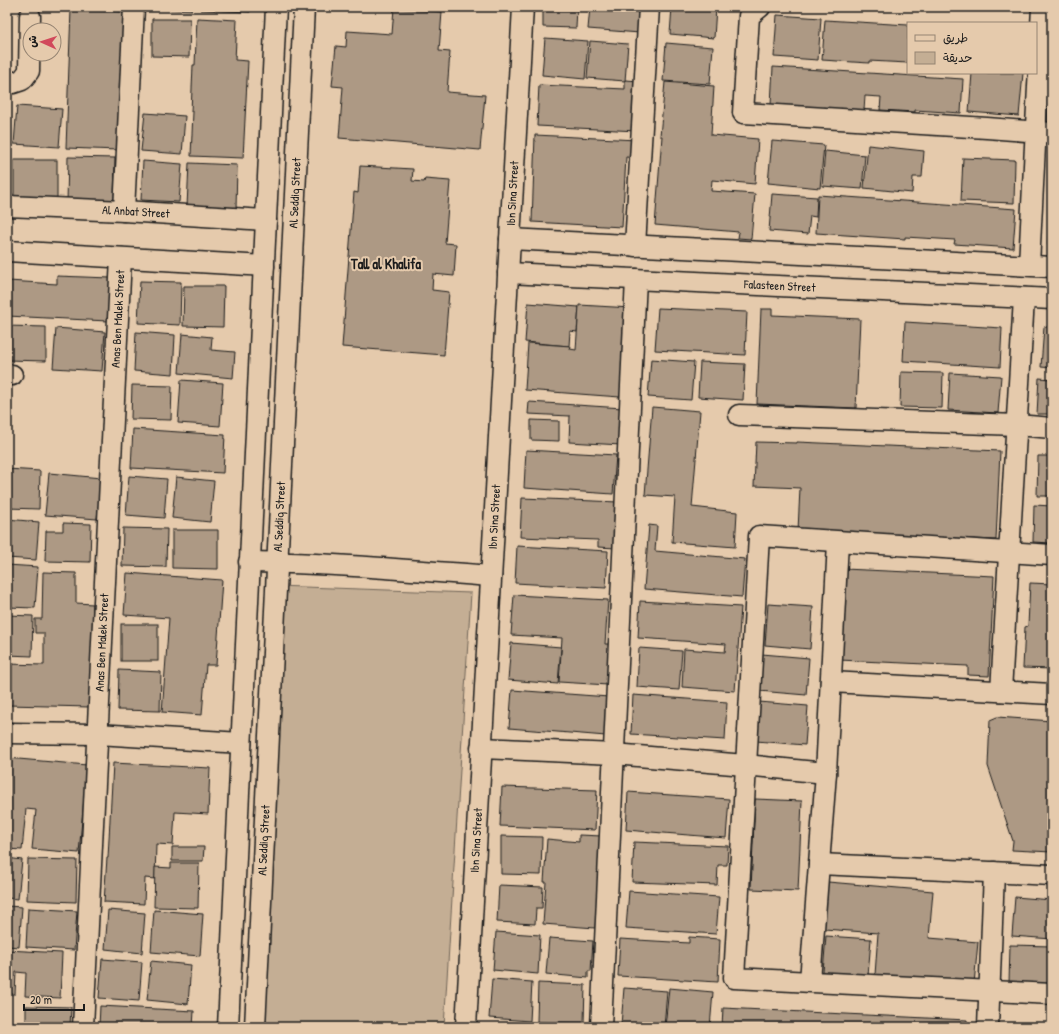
<svg xmlns="http://www.w3.org/2000/svg" width="1059" height="1034" viewBox="0 0 1059 1034" font-family="'Patrick Hand','Playpen Sans Arabic',sans-serif">
  <style>
    .green { fill: #c4ae94; stroke: #706558 }
    .building { fill: #ad9984; stroke: #1c1c1c }
    .lines { fill: none; stroke-linecap: round; stroke-linejoin: round }
    .minor-casing { stroke: #1c1c1c; stroke-width: 23 }
    .minor { stroke: #e5caac; stroke-width: 20 }
    .labels { text-anchor: middle; stroke-width: 4; stroke-linejoin: round; paint-order: stroke }
    .street-label { font-size: 12px; fill: #1c1c1c; stroke: #e5caac }
    .quarter-label { font-size: 14px; font-weight: bold; fill: #1c1c1c; stroke: #e5caac }
  </style>
  <rect width="100%" height="100%" fill="#e5caac"/>
  <filter id="ink" filterUnits="userSpaceOnUse"><feTurbulence type="fractalNoise" baseFrequency=".025" numOctaves="2"/><feDisplacementMap in="SourceGraphic" scale="8" xChannelSelector="R" yChannelSelector="G"/><feConvolveMatrix kernelMatrix="1 2 1 2 8 2 1 2 1" color-interpolation-filters="sRGB"/></filter>
  <g filter="url(#ink)">
    <!-- green -->
    <polygon class="green" points="276,586 471,593 444,1027 255,1027"/>
    <!-- building -->
    <g class="building">
      <polygon points="154,7 192,7 192,10 154,9"/>
      <polygon points="201,7 250,7 250,12 201,10"/>
      <polygon points="543,7 577,7 576,28 543,27"/>
      <polygon points="590,7 643,7 640,33 588,29"/>
      <polygon points="672,7 716,7 714,38 670,34"/>
      <polygon points="394,8 442,12 439,51 450,52 447,92 485,95 480,150 339,138 343,87 332,86 336,46 346,47 347,31 392,34"/>
      <polygon points="71,9 124,12 118,150 66,148"/>
      <polygon points="777,15 821,18 818,60 774,57"/>
      <polygon points="197,18 237,20 235,60 248,61 243,158 191,156 193,112 191,112 193,65 195,65"/>
      <polygon points="152,19 190,19 189,57 152,56"/>
      <polygon points="825,20 908,25 908,63 869,61 869,63 822,60"/>
      <polygon points="545,38 588,41 585,79 542,75"/>
      <polygon points="590,41 628,44 625,81 587,78"/>
      <polygon points="666,43 713,47 710,84 663,81"/>
      <polygon points="773,67 963,79 961,113 915,110 915,112 880,110 881,97 865,96 864,110 771,105"/>
      <polygon points="972,73 1023,73 1019,116 969,112"/>
      <polygon points="625,80 640,81 637,131 537,126 539,85 625,89"/>
      <polygon points="665,82 714,86 711,135 758,139 755,184 712,180 711,191 755,194 751,239 738,238 739,232 655,225 662,136 660,136"/>
      <polygon points="17,106 62,109 59,147 14,144"/>
      <polygon points="145,113 185,116 182,154 141,151"/>
      <polygon points="535,135 637,140 636,158 626,157 622,227 532,222"/>
      <polygon points="772,141 824,145 820,188 768,183"/>
      <polygon points="868,145 924,151 922,177 913,177 912,193 864,188"/>
      <polygon points="825,151 865,155 862,189 822,186"/>
      <polygon points="68,157 115,158 114,204 67,203"/>
      <polygon points="963,158 1015,160 1014,203 961,201"/>
      <rect x="14" y="160" width="43" height="38"/>
      <polygon points="143,161 182,164 179,202 141,200"/>
      <polygon points="189,163 237,165 236,209 187,207"/>
      <polygon points="360,166 413,169 412,181 424,182 425,179 450,181 445,243 456,244 454,276 433,274 432,290 449,292 444,355 342,347 354,192 358,193"/>
      <polygon points="772,194 817,197 816,217 810,216 808,234 769,231"/>
      <polygon points="818,195 1016,209 1013,248 954,244 955,240 905,237 905,239 816,233"/>
      <polygon points="1050,208 1052,208 1052,245 1048,245"/>
      <polygon points="57,276 110,278 108,321 7,316 8,281 57,284"/>
      <polygon points="140,281 181,282 180,325 138,323"/>
      <polygon points="184,286 224,286 223,327 183,326"/>
      <polygon points="528,303 579,307 577,332 570,331 569,346 525,342"/>
      <polygon points="579,305 631,308 622,375 620,397 525,390 528,343 571,346 570,349 576,350"/>
      <polygon points="658,308 747,312 745,355 655,350"/>
      <polygon points="761,309 772,309 772,315 860,319 856,408 757,404"/>
      <polygon points="905,322 1002,328 1000,367 903,361"/>
      <polygon points="7,326 46,327 46,361 7,360"/>
      <polygon points="1044,327 1052,327 1052,368 1041,367"/>
      <polygon points="56,328 105,332 102,371 53,368"/>
      <polygon points="136,332 175,335 173,374 134,371"/>
      <polygon points="182,334 212,337 211,350 235,352 233,378 179,373"/>
      <polygon points="651,359 694,362 691,400 648,397"/>
      <polygon points="700,362 745,364 743,400 698,397"/>
      <polygon points="901,372 943,373 942,408 900,407"/>
      <polygon points="950,373 1001,376 998,413 948,410"/>
      <polygon points="1039,378 1052,379 1052,414 1037,414"/>
      <polygon points="181,380 223,383 220,426 178,423"/>
      <polygon points="132,385 172,386 171,420 131,419"/>
      <polygon points="529,402 623,408 621,445 569,442 570,416 528,414"/>
      <polygon points="652,407 700,411 692,507 737,512 735,547 672,542 675,497 645,495"/>
      <polygon points="531,420 559,421 559,441 531,440"/>
      <polygon points="133,429 225,435 223,473 131,468"/>
      <polygon points="756,442 797,443 797,442 1000,451 996,540 798,531 800,488 754,486"/>
      <polygon points="526,450 616,455 613,494 524,488"/>
      <polygon points="1038,456 1052,456 1052,496 1037,496"/>
      <polygon points="7,469 40,471 39,509 7,508"/>
      <polygon points="49,473 101,478 97,519 45,515"/>
      <polygon points="129,476 167,479 164,518 126,515"/>
      <polygon points="176,477 214,481 210,522 172,518"/>
      <polygon points="522,498 618,502 616,548 598,547 598,540 520,537"/>
      <polygon points="1034,505 1052,506 1052,543 1033,542"/>
      <polygon points="7,519 39,522 36,560 7,558"/>
      <polygon points="63,523 91,524 90,562 45,561 46,531 63,531"/>
      <polygon points="649,525 657,526 655,551 745,559 742,597 644,589"/>
      <polygon points="123,528 167,529 166,567 122,566"/>
      <polygon points="172,530 218,530 218,569 172,568"/>
      <polygon points="517,546 608,551 606,588 515,583"/>
      <polygon points="7,565 38,567 35,608 7,607"/>
      <polygon points="844,569 994,576 989,676 968,675 968,666 839,660"/>
      <polygon points="43,572 76,573 76,603 93,604 90,707 7,705 7,664 44,665 44,633 35,633 35,619 42,619"/>
      <polygon points="127,573 222,580 216,665 206,665 202,715 162,712 169,618 124,615"/>
      <polygon points="1030,583 1052,584 1052,669 1023,668 1025,627 1028,626"/>
      <polygon points="514,595 608,600 605,644 611,644 608,685 559,682 562,638 511,635"/>
      <polygon points="640,601 741,607 735,691 682,687 684,649 725,652 726,644 638,638"/>
      <polygon points="768,604 813,607 810,649 765,645"/>
      <polygon points="7,615 33,616 32,656 7,655"/>
      <rect x="121" y="624" width="37" height="37"/>
      <polygon points="511,643 561,647 558,684 508,680"/>
      <polygon points="639,648 682,651 679,690 637,687"/>
      <polygon points="762,654 809,658 806,695 759,691"/>
      <polygon points="119,670 161,672 160,711 118,710"/>
      <polygon points="512,690 609,697 606,736 509,728"/>
      <polygon points="633,695 727,702 725,740 631,734"/>
      <polygon points="759,702 808,706 805,745 756,741"/>
      <polygon points="997,717 1052,721 1052,852 1012,850 1013,841 988,766 990,720"/>
      <polygon points="7,758 87,765 79,853 32,849 36,810 26,809 22,850 7,849"/>
      <polygon points="113,763 210,768 208,814 175,812 173,845 156,844 155,879 145,878 144,904 104,902 107,858 108,858"/>
      <polygon points="502,787 597,790 595,830 500,826"/>
      <polygon points="628,792 729,799 726,838 626,830"/>
      <polygon points="755,799 802,801 798,891 751,889"/>
      <polygon points="579,835 602,836 595,928 543,924 546,882 544,882 547,839 579,842"/>
      <polygon points="501,836 542,837 541,875 501,874"/>
      <polygon points="634,842 728,846 727,865 718,865 717,885 632,882"/>
      <polygon points="172,847 204,847 203,861 172,861"/>
      <polygon points="7,858 22,860 18,899 7,898"/>
      <polygon points="28,859 77,860 76,902 27,900"/>
      <polygon points="171,863 199,863 198,908 154,907 155,867 171,868"/>
      <polygon points="828,882 933,891 929,938 978,942 974,984 875,975 878,933 824,929"/>
      <polygon points="499,885 543,887 542,908 536,908 535,924 497,922"/>
      <polygon points="629,891 719,897 716,934 626,928"/>
      <polygon points="1015,897 1052,900 1052,939 1012,936"/>
      <polygon points="7,906 22,907 19,947 7,946"/>
      <polygon points="28,908 77,911 74,950 26,947"/>
      <polygon points="108,910 145,913 142,953 105,949"/>
      <polygon points="154,910 203,914 200,956 151,952"/>
      <polygon points="496,932 540,935 538,974 493,970"/>
      <polygon points="826,936 871,939 868,976 823,972"/>
      <polygon points="689,937 720,939 718,982 618,976 620,939 689,943"/>
      <polygon points="549,938 593,941 591,971 588,971 588,978 546,974"/>
      <polygon points="1010,945 1052,946 1052,985 1009,983"/>
      <polygon points="7,950 62,953 60,998 25,996 26,973 16,972 15,994 7,994"/>
      <polygon points="102,959 142,962 139,1001 99,998"/>
      <polygon points="151,961 191,965 188,1004 147,1000"/>
      <polygon points="492,979 532,982 530,1021 489,1018"/>
      <polygon points="538,983 585,985 584,1023 537,1022"/>
      <polygon points="624,988 667,991 664,1027 646,1027 621,1025"/>
      <polygon points="669,988 713,992 710,1027 665,1027"/>
      <polygon points="26,1006 71,1007 70,1027 26,1027"/>
      <polygon points="100,1006 194,1011 193,1027 99,1027"/>
      <polygon points="723,1008 967,1020 967,1027 722,1027"/>
    </g>
    <g class="lines">
      <defs>
        <g id="minor">
          <polyline points="760,7 749,16 743,113 987,128 1052,133"/>
          <polyline points="7,82 13,83 22,80 29,71 30,16"/>
          <path id="s1" d="M7,206L124,211L266,220"/>
          <polyline points="124,211 134,7"/>
          <polyline points="510,239 1052,267"/>
          <polyline points="635,246 649,7"/>
          <polyline points="7,251 264,266"/>
          <polyline points="1029,265 1042,7"/>
          <path id="s2" d="M508,273L1052,299"/>
          <polyline points="7,375 12,375"/>
          <polyline points="739,415 1017,425 1052,428"/>
          <polyline points="1052,555 759,536 734,978 1052,994"/>
          <path d="M249,562C330,563 411,570 491,576"/>
          <polyline points="831,682 1052,694"/>
          <polyline points="1001,691 1024,298"/>
          <polyline points="7,733 98,734 241,743"/>
          <polyline points="481,748 614,754 745,765 826,773"/>
          <polyline points="819,864 1052,875"/>
          <polyline points="810,981 826,773 838,542"/>
          <path id="s3" d="M83,1027L121,258"/>
          <polyline points="228,1027 276,7"/>
          <path id="s4" d="M255,1027L304,7"/>
          <path id="s5" d="M466,1027L523,7"/>
          <polyline points="601,1027 636,279"/>
          <polyline points="988,1027 994,872"/>
        </g>
      </defs>
      <!-- minor casing -->
      <use href="#minor" class="minor-casing"/>
      <!-- minor -->
      <use href="#minor" class="minor"/>
    </g>
  </g>
  <g class="labels">
    <!-- street labels -->
    <g class="street-label">
      <text dy="4" stroke="none"><textPath href="#s4" startOffset="835">Al Seddiq Street</textPath></text>
      <text dy="4" stroke="none"><textPath href="#s5" startOffset="835">Ibn Sina Street</textPath></text>
      <text dy="4" stroke="none"><textPath href="#s1" startOffset="129">Al Anbat Street</textPath></text>
      <text dy="4" stroke="none"><textPath href="#s2" startOffset="272">Falasteen Street</textPath></text>
      <text dy="4" stroke="none"><textPath href="#s3" startOffset="709">Anas Ben Malek Street</textPath></text>
      <text dy="4" stroke="none"><textPath href="#s4" startOffset="511">Al Seddiq Street</textPath></text>
      <text dy="4" stroke="none"><textPath href="#s5" startOffset="511">Ibn Sina Street</textPath></text>
      <text dy="4" stroke="none"><textPath href="#s3" startOffset="385">Anas Ben Malek Street</textPath></text>
      <text dy="4" stroke="none"><textPath href="#s5" startOffset="187">Ibn Sina Street</textPath></text>
      <text dy="4" stroke="none"><textPath href="#s4" startOffset="187">Al Seddiq Street</textPath></text>
    </g>
    <!-- quarter labels -->
    <g class="quarter-label">
      <text x="386" y="269">Tall al Khalifa</text>
    </g>
  </g>
  <!-- margin -->
  <rect width="1059" height="1034" fill="none" stroke="#e5caac" stroke-width="24"/>
  <rect x="12" y="12" width="1035" height="1010" fill="none" stroke="#1c1c1c" stroke-width="1.5" filter="url(#ink)"/>
  <!-- legend -->
  <rect x="907" y="22" width="130" height="52" fill="#e5caac" stroke="#958472"/>
  <rect x="915" y="35" width="20" height="6" fill="#e5caac" stroke="#958472"/>
  <text x="943" y="42" font-size="12" fill="#1c1c1c">طريق</text>
  <rect x="915" y="52" width="20" height="12" fill="#c4ae94" stroke="#958472"/>
  <text x="943" y="62" font-size="12" fill="#1c1c1c">حديقة</text>
  <!-- north arrow -->
  <g transform="translate(42 42) rotate(273)"><circle r="19" fill="#e5caac" stroke="#958472"/>
  <path d="M0-3L7 15L0 10L-7 15Z" fill="#d1495b"/>
  <text y="-6" font-size="11" font-weight="bold" text-anchor="middle" fill="#1c1c1c">ش</text>
  </g>
  <!-- scale -->
  <path d="M24 1004v6h60v-6" fill="none" stroke="#1c1c1c" stroke-width="2"/>
  <text x="30" y="1004" font-size="12" fill="#1c1c1c" stroke="#e5caac" stroke-width="3" paint-order="stroke">20 m</text>
</svg>
